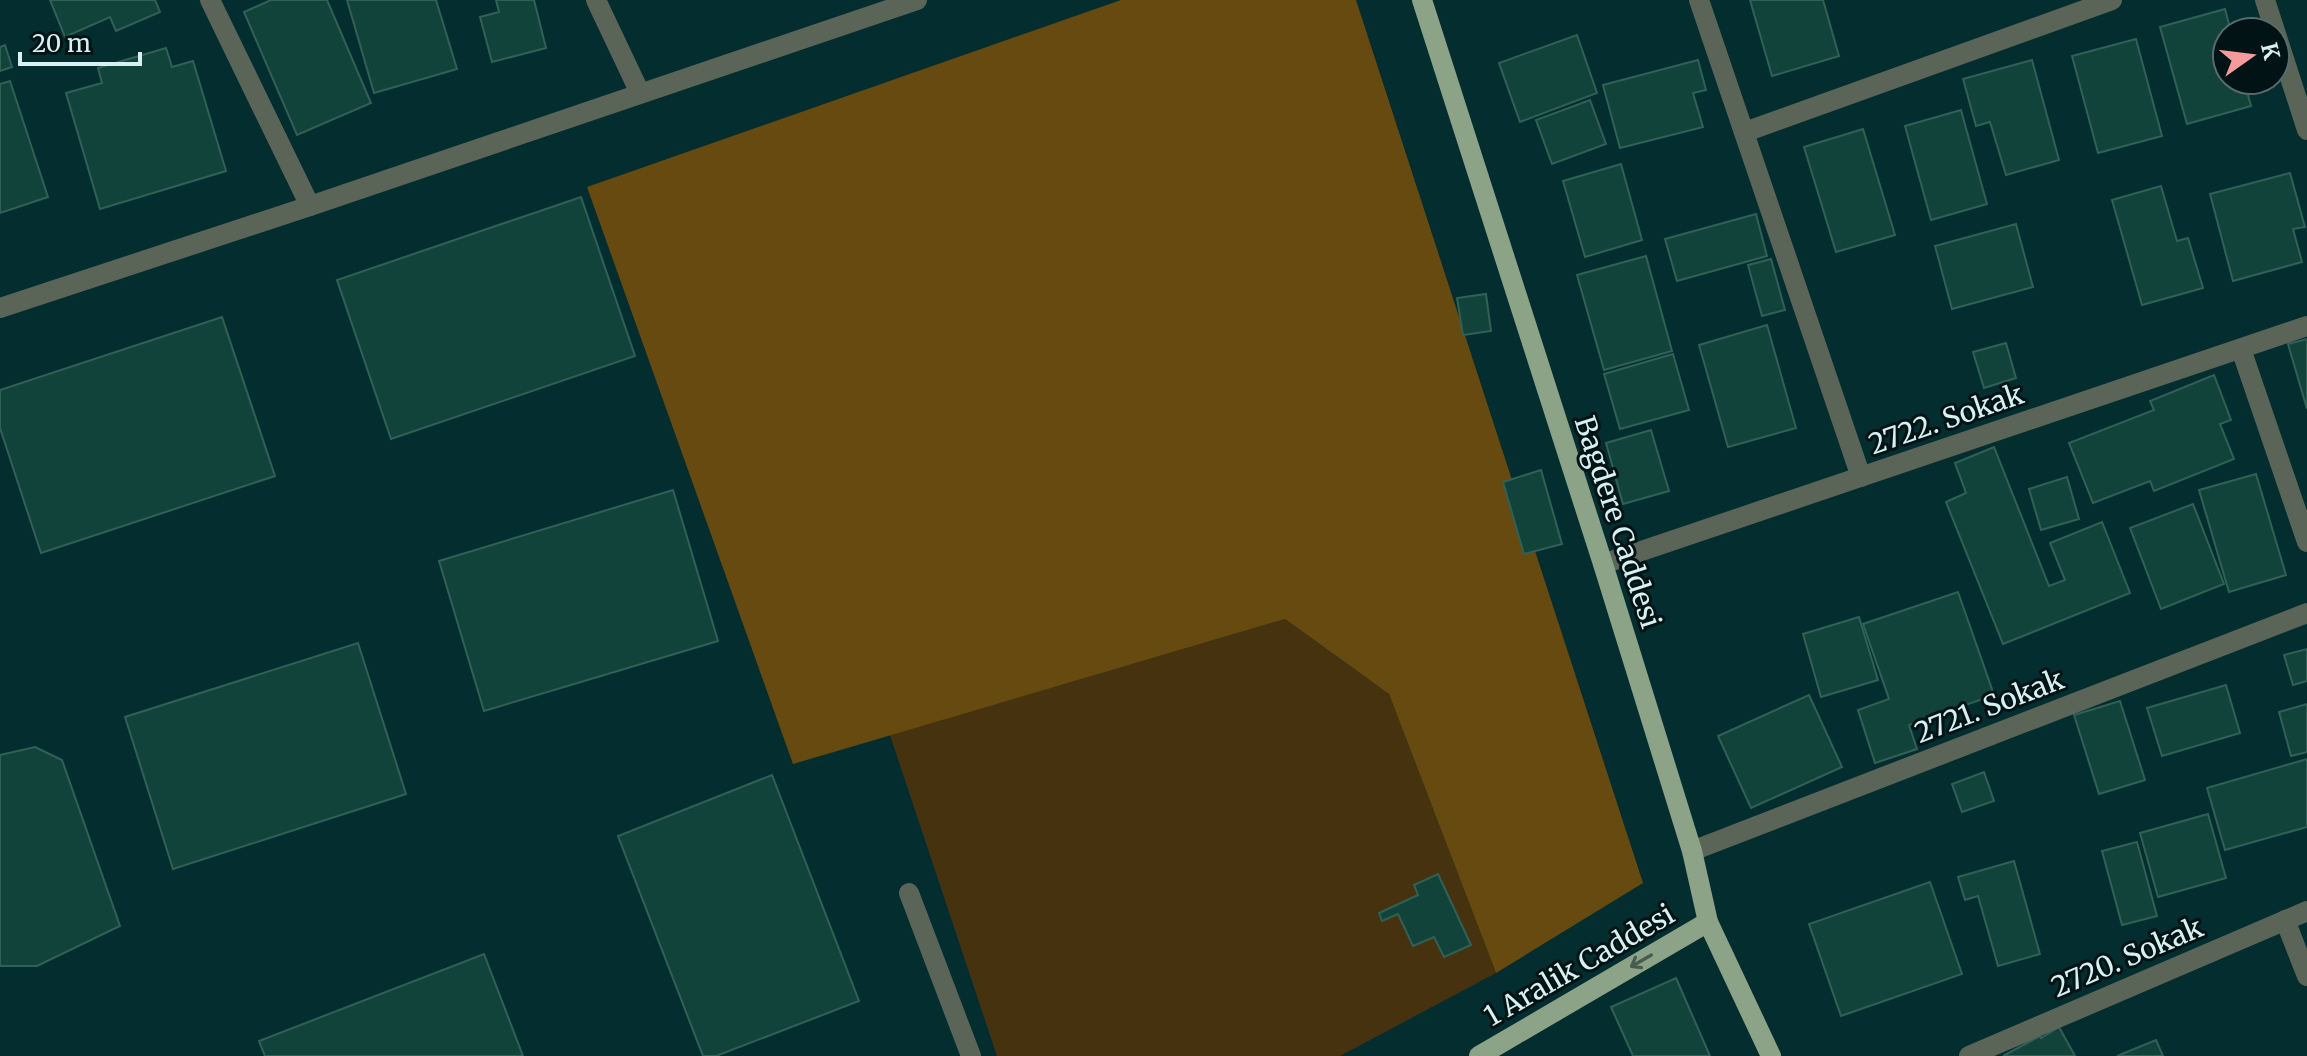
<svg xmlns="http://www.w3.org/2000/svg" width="2307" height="1056" viewBox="0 0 2307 1056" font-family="Merriweather,serif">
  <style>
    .green { fill: #46320e }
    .forest { fill: #674a0f }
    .building { fill: #12433b; stroke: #316057; stroke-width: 2 }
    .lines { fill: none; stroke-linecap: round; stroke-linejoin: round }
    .minor { stroke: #5a6558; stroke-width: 20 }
    .major { stroke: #8da388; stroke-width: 20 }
    .oneway { stroke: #475b4e }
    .labels { text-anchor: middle; stroke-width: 6; stroke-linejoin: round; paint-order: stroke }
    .street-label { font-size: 28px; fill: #d7f1f2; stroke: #011314 }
  </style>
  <rect width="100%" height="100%" fill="#042d2f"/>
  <!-- green -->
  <polygon class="green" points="1285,619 1389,694 1496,973 1340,1056 997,1056 890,735"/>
  <!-- forest -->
  <polygon class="forest" points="1121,0 1356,0 1643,883 1496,973 1389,694 1285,619 793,764 587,187"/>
  <!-- building -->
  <g class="building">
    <polygon points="50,0 155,0 160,12 116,31 110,17 65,37"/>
    <polygon points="271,0 327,0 371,103 297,135 244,12"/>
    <polygon points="347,0 436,0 457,69 374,93"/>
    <polygon points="496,0 534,0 546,48 492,62 480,17 499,12"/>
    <polygon points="1750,0 1823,0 1839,56 1772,76"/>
    <polygon points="2225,9 2231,32 2227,32 2227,80 2244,80 2251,106 2187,124 2160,27"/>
    <polygon points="1577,35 1597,93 1520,122 1499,63"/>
    <polygon points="2136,39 2162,136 2098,153 2072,56"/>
    <polygon points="5,45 12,67 0,71 0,47"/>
    <polygon points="166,48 172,67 193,61 226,171 100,209 66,93 102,83 98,68"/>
    <polygon points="1698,60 1706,90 1693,93 1703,127 1620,148 1603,85"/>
    <polygon points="2032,60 2059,160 2006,175 1990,122 1976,126 1963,79"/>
    <polygon points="10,81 48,197 0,213 0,84"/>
    <polygon points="1590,100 1606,144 1552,164 1536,120"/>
    <polygon points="1961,110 1987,204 1931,220 1905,126"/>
    <polygon points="1863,129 1895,235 1836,252 1804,147"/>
    <polygon points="1621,164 1642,240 1585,257 1563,181"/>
    <polygon points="2290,173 2305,227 2293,229 2302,262 2233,281 2210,194"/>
    <polygon points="2161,186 2177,241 2188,238 2203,288 2142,305 2112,200"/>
    <polygon points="581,197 635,356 391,439 337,280"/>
    <polygon points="1756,214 1767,256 1677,281 1665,239"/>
    <polygon points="2016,224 2033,287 1952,309 1935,246"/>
    <polygon points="1646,256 1672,351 1604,370 1577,275"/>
    <polygon points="1771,259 1785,310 1762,316 1748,265"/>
    <polygon points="1486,294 1491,331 1463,335 1457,298"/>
    <polygon points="222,317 275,476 41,553 0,428 0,390"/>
    <polygon points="1767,325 1796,428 1728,447 1699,345"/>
    <polygon points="2307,339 2307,409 2288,344"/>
    <polygon points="2006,343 2016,378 1984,388 1973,352"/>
    <polygon points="1673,354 1689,410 1620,429 1604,374"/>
    <polygon points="2214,375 2231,420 2220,424 2234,459 2154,491 2150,481 2093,503 2069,443 2154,410 2150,401"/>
    <polygon points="1651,430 1669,491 1623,504 1606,443"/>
    <polygon points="1994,447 2049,586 2065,580 2050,543 2102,522 2130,593 2003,644 1946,502 1966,493 1955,463"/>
    <polygon points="1541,470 1562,544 1524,554 1503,482"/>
    <polygon points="2256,474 2286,575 2229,592 2199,490"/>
    <polygon points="2067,477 2079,519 2041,530 2029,489"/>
    <polygon points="673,490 718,641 484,711 439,561"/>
    <polygon points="2193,504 2224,584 2161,609 2130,528"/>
    <polygon points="1958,592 1994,695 1909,725 1917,749 1875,763 1858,710 1889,699 1863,624"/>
    <polygon points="1859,617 1878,680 1821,697 1803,634"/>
    <polygon points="358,643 406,794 173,869 125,717"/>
    <polygon points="2307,649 2307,681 2293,685 2284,655"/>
    <polygon points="2226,685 2240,733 2162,756 2147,708"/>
    <polygon points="1809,695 1842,767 1751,808 1718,736"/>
    <polygon points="2120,701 2145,780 2099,794 2074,715"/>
    <polygon points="2307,704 2307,752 2291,756 2279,712"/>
    <polygon points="35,747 62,760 120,926 37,966 0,966 0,755"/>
    <polygon points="2307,759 2307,827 2225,850 2207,788"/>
    <polygon points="1984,772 1994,801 1962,812 1952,784"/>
    <polygon points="772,775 859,1001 716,1056 703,1056 618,836"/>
    <polygon points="2208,814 2226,878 2158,897 2140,833"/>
    <polygon points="2137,842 2157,916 2122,925 2102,851"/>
    <polygon points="2014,861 2040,954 1998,966 1978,896 1965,900 1958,877"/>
    <polygon points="1438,874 1471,945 1444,957 1434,937 1413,946 1398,914 1382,921 1379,913 1418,895 1414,885"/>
    <polygon points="1930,882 1962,974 1841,1016 1809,924"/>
    <polygon points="484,954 523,1056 265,1056 259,1041"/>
    <polygon points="1676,978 1710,1056 1633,1056 1611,1007"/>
    <polygon points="2059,1027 2075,1056 2003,1056 2040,1036 2041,1038"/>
    <polygon points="2156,1040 2163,1056 2117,1056"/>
  </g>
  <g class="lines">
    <!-- minor -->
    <g class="minor">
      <polyline points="210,0 310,206"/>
      <polyline points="596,0 640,93"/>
      <polyline points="1699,0 1861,477"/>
      <polyline points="2265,0 2307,130"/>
      <polyline points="1745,132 2112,0"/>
      <polyline points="0,308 310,206 917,0"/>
      <polyline points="2241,349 2307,542"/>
      <polyline points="1603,564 2307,326"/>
      <polyline points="1692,851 2307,613"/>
      <polyline points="909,893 971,1056"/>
      <polyline points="2285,920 2307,976"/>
      <polyline points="1969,1056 2307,911"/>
    </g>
    <!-- major -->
    <g class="major">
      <polyline points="1422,0 1603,564 1692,851 1708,922 1771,1056"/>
      <polyline points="1479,1056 1708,922"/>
    </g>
  </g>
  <!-- one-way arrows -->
  <defs><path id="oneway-shaft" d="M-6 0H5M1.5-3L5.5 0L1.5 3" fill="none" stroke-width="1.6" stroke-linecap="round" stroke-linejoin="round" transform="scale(2)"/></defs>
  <use class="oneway" href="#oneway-shaft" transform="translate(1641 961) rotate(150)"/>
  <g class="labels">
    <!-- street labels -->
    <g class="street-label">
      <text transform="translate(1946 419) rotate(-19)" y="10">2722. Sokak</text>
      <text transform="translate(1618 522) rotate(72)" y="10">Bagdere Caddesi</text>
      <text transform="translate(1989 706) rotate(-21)" y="10">2721. Sokak</text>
      <text transform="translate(2127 957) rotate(-23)" y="10">2720. Sokak</text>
      <text transform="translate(1579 965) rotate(-30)" y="10">1 Aralik Caddesi</text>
    </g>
  </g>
  <!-- north arrow -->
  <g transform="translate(2251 56) rotate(76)"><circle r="38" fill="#011314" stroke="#576c6d" stroke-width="2"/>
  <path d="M0-6L14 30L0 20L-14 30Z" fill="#f59b9b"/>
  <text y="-12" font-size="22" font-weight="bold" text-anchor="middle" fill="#d7f1f2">K</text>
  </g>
  <!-- scale -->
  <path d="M20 52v12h120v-12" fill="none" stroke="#d7f1f2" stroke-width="4"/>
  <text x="32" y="52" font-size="24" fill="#d7f1f2" stroke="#011314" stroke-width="6" paint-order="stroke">20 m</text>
</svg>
